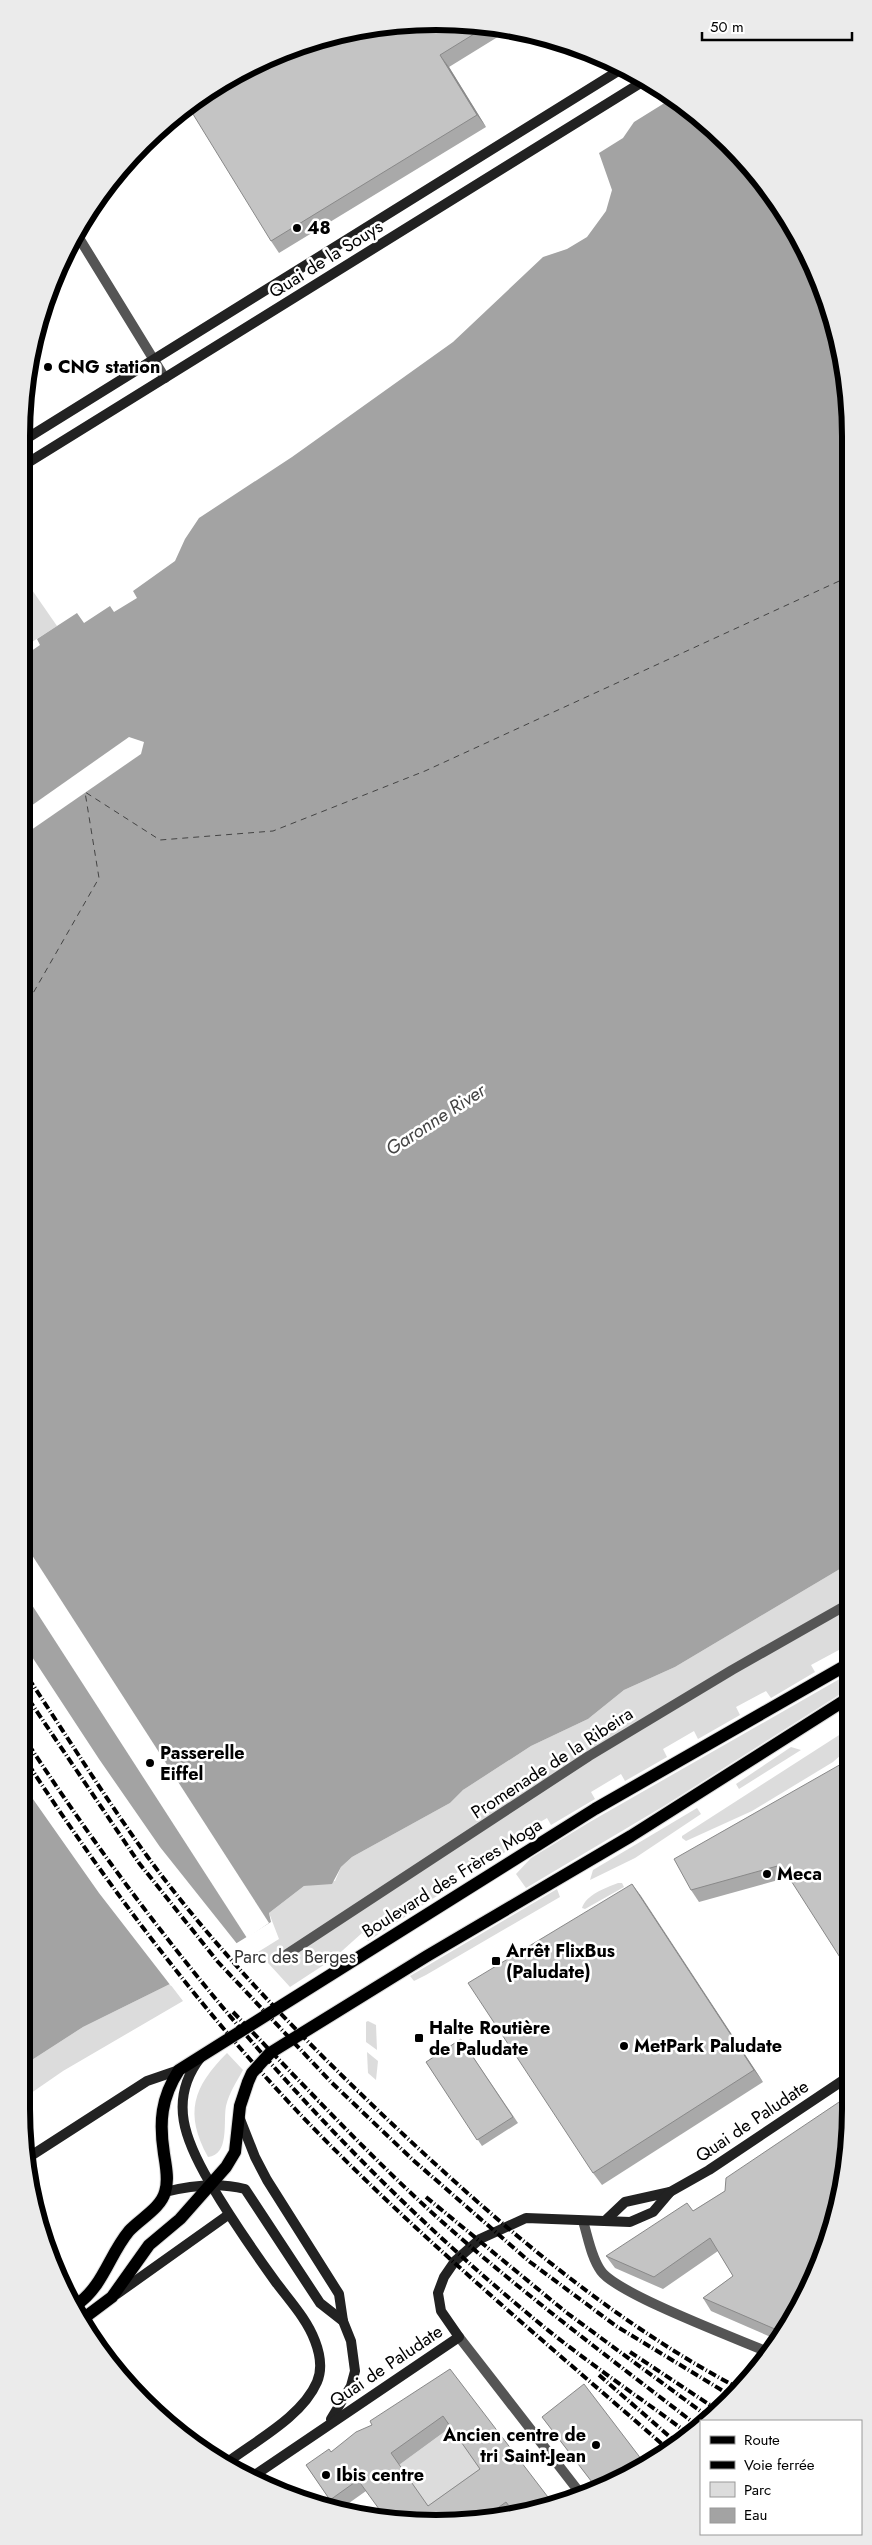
<svg xmlns="http://www.w3.org/2000/svg" width="872" height="2545" viewBox="0 0 872 2545" font-family="Jost,sans-serif">
  <style>
    .green { fill: #dcdcdc }
    .water { fill: #a3a3a3 }
    .pier { fill: #fff }
    .lines { fill: none; stroke-linecap: round; stroke-linejoin: round }
    .ferry { stroke: #444; stroke-width: 1; stroke-dasharray: 6 5; stroke-linecap: butt }
    .primary-casing { stroke: #dbdbdb; stroke-width: 14 }
    .street { stroke: #555; stroke-width: 10 }
    .secondary { stroke: #222; stroke-width: 10 }
    .primary { stroke: #000; stroke-width: 12 }
    .rail { stroke: #000; stroke-width: 4; stroke-dasharray: 8 2.5 1 2.5; stroke-linecap: butt }
    .wall { fill: #a9a9a9; fill-rule: evenodd }
    .shaded-wall { fill: #898989 }
    .building { fill: #c4c4c4; stroke: #898989; fill-rule: evenodd }
    .poi-dot { fill: #000; stroke: #fff; stroke-width: 2 }
    .labels { text-anchor: middle; stroke-width: 5; stroke-linejoin: round; paint-order: stroke }
    .poi-label { font-size: 18px; font-weight: bold; fill: #000; stroke: #fff; text-anchor: start }
    .street-label { font-size: 18px; fill: #000; stroke: #fff }
    .park-label { font-size: 18px; fill: #333; stroke: #fff }
    .water-label { font-size: 19px; font-style: italic; fill: #444; stroke: #fff }
    .rim { fill: none; stroke: #000; stroke-width: 6 }
  </style>
  <rect width="100%" height="100%" fill="#fff"/>
  <!-- green -->
  <g class="green">
    <polygon points="21,574 57,626 21,649"/>
    <polygon points="850,1563 850,1644 811,1665 815,1672 771,1698 766,1691 736,1707 740,1715 698,1739 694,1731 663,1749 667,1757 625,1781 621,1774 591,1792 595,1799 551,1825 547,1818 508,1841 512,1848 480,1867 476,1860 436,1887 440,1894 368,1941 362,1933 333,1959 290,1987 258,1952 279,1939 269,1913 304,1886 335,1881 341,1867 352,1857 450,1803 463,1790 531,1746 588,1719 624,1690 675,1667"/>
    <polygon points="850,1673 850,1688 664,1806 526,1888 516,1874 531,1858 588,1823"/>
    <polygon points="850,1728 850,1747 833,1762 752,1811 686,1841 682,1838 682,1836"/>
    <polygon points="791,1747 801,1750 739,1789 736,1784"/>
    <polygon points="697,1808 701,1814 635,1858 590,1880 593,1870"/>
    <path d="M618,1883H622L624,1887L585,1909L582,1908C586,1895 605,1888 618,1883Z"/>
    <polygon points="557,1889 560,1897 426,1975 414,1981 410,1976"/>
    <polygon points="170,1984 183,2001 63,2071 21,2100 21,2067 83,2027"/>
    <polygon points="368,2021 376,2025 377,2050 366,2042 366,2022"/>
    <polygon points="367,2052 378,2061 376,2080 368,2073"/>
    <path d="M227,2053L243,2070C237,2081 229,2093 226,2106C223,2121 230,2155 208,2157C184,2113 193,2087 227,2053Z"/>
    <polygon points="448,2424 456,2425 488,2480 436,2517 399,2465 447,2430"/>
  </g>
  <!-- water -->
  <polygon class="water" points="671,99 748,162 808,253 847,382 850,1563 675,1667 624,1690 588,1719 531,1746 463,1790 450,1803 352,1857 341,1867 332,1884 304,1886 269,1913 271,1922 170,1984 83,2027 21,2067 21,658 40,645 37,639 77,613 84,623 110,606 114,612 137,598 133,591 175,561 185,539 199,518 292,457 453,342 543,257 567,249 587,237 606,211 612,190 599,153 623,138 634,122"/>
  <!-- pier -->
  <g class="pier">
    <polygon points="129,737 144,742 141,754 21,837 21,813"/>
    <polygon points="21,1538 269,1923 247,1938 21,1588"/>
    <polygon points="21,1640 99,1759 160,1847 238,1945 171,1986 99,1893 21,1782"/>
  </g>
  <g class="lines">
    <!-- ferry -->
    <polyline class="ferry" points="21,1010 28,1002 99,878 85,792 160,840 273,831 425,771 848,577"/>
    <defs>
      <g id="primary">
        <path d="M76,2305C103,2287 109,2255 129,2231C140,2219 161,2208 165,2192C169,2181 166,2166 164,2154C159,2122 161,2098 179,2070L595,1809L850,1663"/>
        <polyline points="84,2318 112,2297 149,2245 180,2219 226,2167 235,2152 240,2106 248,2082 252,2073 270,2053 427,1956 631,1836 850,1697"/>
      </g>
    </defs>
    <!-- primary casing -->
    <use href="#primary" class="primary-casing"/>
    <!-- street -->
    <g class="street">
      <polyline points="76,233 165,378"/>
      <polyline points="278,1960 589,1756 732,1670 850,1603"/>
      <path d="M583,2221C588,2237 591,2257 601,2271C617,2294 738,2339 770,2353"/>
      <polyline points="459,2337 580,2493"/>
    </g>
    <!-- secondary -->
    <g class="secondary">
      <polyline points="21,442 623,68"/>
      <polyline points="21,467 647,79"/>
      <path d="M201,2057C167,2100 186,2142 210,2183C230,2217 252,2249 275,2281C289,2300 307,2319 315,2341C320,2354 323,2368 317,2382C302,2417 255,2441 225,2464"/>
      <polyline points="240,2119 255,2157 267,2180 339,2294 343,2321"/>
      <polyline points="26,2159 147,2081 179,2070"/>
      <path d="M165,2192C192,2185 218,2182 245,2189L320,2303L343,2321L351,2341L355,2371L351,2386L331,2419"/>
      <polyline points="606,2220 625,2202 670,2192"/>
      <polyline points="117,2294 228,2215"/>
      <polyline points="249,2479 459,2337 441,2311 438,2293 444,2277 455,2261 480,2239 526,2218 630,2222 653,2212 670,2192 709,2170 851,2075"/>
    </g>
    <!-- primary -->
    <use href="#primary" class="primary"/>
    <!-- rail -->
    <g class="rail">
      <path d="M21,1667C63,1730 103,1795 147,1856C218,1953 302,2038 388,2120C496,2222 608,2319 740,2389"/>
      <polyline points="21,1688 139,1863 218,1962 331,2082 413,2160 530,2262 616,2326 733,2397"/>
      <path d="M21,1733C166,1956 337,2158 544,2327C591,2365 642,2399 690,2435"/>
      <path d="M21,1753C102,1878 195,2003 297,2111C413,2233 543,2340 670,2451"/>
      <path d="M233,2012C301,2082 367,2154 439,2219C522,2293 611,2359 699,2427"/>
      <polyline points="426,2197 567,2313 710,2418"/>
      <polyline points="630,2352 719,2411"/>
      <polyline points="599,2375 678,2444"/>
    </g>
  </g>
  <!-- wall -->
  <g class="wall">
    <polygon points="463,22 509,30 449,67 486,127 279,253 271,241"/>
    <polygon points="850,1759 789,1877 699,1902 691,1890"/>
    <polygon points="632,1884 763,2082 602,2185 593,2173"/>
    <polygon points="461,2039 518,2123 482,2146 426,2062"/>
    <polygon points="725,2191 837,2216 780,2341 711,2311 703,2298 733,2276 718,2251 663,2289 615,2268 606,2256 693,2211"/>
    <path d="M450,2369L513,2513L511,2515L463,2523L366,2491L342,2508L334,2506L306,2465L331,2452L372,2425ZM451,2427L480,2469L428,2506L399,2465Z"/>
    <polygon points="542,2417 645,2464 595,2486"/>
  </g>
  <!-- shaded-wall -->
  <g class="shaded-wall">
    <polygon points="440,55 449,67 486,127 477,115"/>
    <polygon points="632,1884 641,1896 763,2082 754,2070"/>
  </g>
  <!-- building -->
  <g class="building">
    <polygon points="463,22 487,26 440,55 477,115 271,241 188,106 228,77 302,43 382,25"/>
    <polygon points="850,1759 850,1973 781,1865 691,1890 674,1859"/>
    <polygon points="632,1884 754,2070 593,2173 468,1983"/>
    <polygon points="461,2039 513,2117 477,2140 426,2062"/>
    <polygon points="851,2094 851,2109 837,2216 784,2333 703,2298 733,2276 710,2238 654,2277 606,2256 687,2203 693,2211 725,2191 726,2178"/>
    <path d="M450,2369L554,2505L543,2510L515,2514L506,2502L481,2520L463,2523L387,2520L358,2480L330,2500L306,2465L329,2449L331,2452L356,2432L372,2425L370,2421ZM443,2416L480,2469L428,2506L391,2453Z"/>
    <polygon points="584,2384 645,2464 595,2486 542,2417"/>
  </g>
  <!-- markers -->
  <g class="poi-dot">
    <circle cx="297" cy="228" r="5"/>
    <circle cx="48" cy="367" r="5"/>
    <circle cx="150" cy="1763" r="5"/>
    <circle cx="767" cy="1874" r="5"/>
    <rect x="491" y="1956" width="10" height="10" rx="2.5"/>
    <rect x="414" y="2033" width="10" height="10" rx="2.5"/>
    <circle cx="624" cy="2046" r="5"/>
    <circle cx="596" cy="2445" r="5"/>
    <circle cx="326" cy="2475" r="5"/>
  </g>
  <g class="labels">
    <!-- poi labels -->
    <g class="poi-label">
      <text x="307" y="234">48</text>
      <text x="58" y="373">CNG station</text>
      <text x="160" y="1759">Passerelle<tspan x="160" dy="21">Eiffel</tspan></text>
      <text x="777" y="1880">Meca</text>
      <text x="506" y="1957">Arrêt FlixBus<tspan x="506" dy="21">(Paludate)</tspan></text>
      <text x="429" y="2034">Halte Routière<tspan x="429" dy="21">de Paludate</tspan></text>
      <text x="634" y="2052">MetPark Paludate</text>
      <text x="586" y="2441" text-anchor="end">Ancien centre de<tspan x="586" dy="21">tri Saint-Jean</tspan></text>
      <text x="336" y="2481">Ibis centre</text>
    </g>
    <!-- street labels -->
    <g class="street-label">
      <text transform="translate(326 259) rotate(-32)" y="6">Quai de la Souys</text>
      <text transform="translate(552 1763) rotate(-33)" y="6">Promenade de la Ribeira</text>
      <text transform="translate(452 1878) rotate(-32)" y="6">Boulevard des Frères Moga</text>
      <text transform="translate(752 2121) rotate(-34)" y="6">Quai de Paludate</text>
      <text transform="translate(386 2366) rotate(-34)" y="6">Quai de Paludate</text>
    </g>
    <!-- park labels -->
    <g class="park-label">
      <text x="295" y="1963">Parc des Berges</text>
    </g>
    <!-- water labels -->
    <g class="water-label">
      <text transform="translate(435 1119) rotate(-33)" y="7">Garonne River</text>
    </g>
  </g>
  <!-- crop -->
  <path d="M0 0H872V2545H0ZM436 30H436A406 406 0 0 1 842 436V2109A406 406 0 0 1 436 2515H436A406 406 0 0 1 30 2109V436A406 406 0 0 1 436 30Z" fill="#ebebeb" fill-rule="evenodd"/>
  <path class="rim" d="M436 30H436A406 406 0 0 1 842 436V2109A406 406 0 0 1 436 2515H436A406 406 0 0 1 30 2109V436A406 406 0 0 1 436 30Z"/>
  <!-- legend -->
  <rect x="700" y="2420" width="162" height="115" fill="#ffffff" stroke="#999999"/>
  <rect x="710" y="2436" width="25" height="8" fill="#000000" stroke="#999999"/>
  <text x="744" y="2445" font-size="15" fill="#000000">Route</text>
  <rect x="710" y="2461" width="25" height="8" fill="#000000" stroke="#999999"/>
  <text x="744" y="2470" font-size="15" fill="#000000">Voie ferrée</text>
  <rect x="710" y="2482" width="25" height="15" fill="#dcdcdc" stroke="#999999"/>
  <text x="744" y="2495" font-size="15" fill="#000000">Parc</text>
  <rect x="710" y="2508" width="25" height="15" fill="#a3a3a3" stroke="#999999"/>
  <text x="744" y="2520" font-size="15" fill="#000000">Eau</text>
  <!-- scale -->
  <path d="M702 32v8h150v-8" fill="none" stroke="#000000" stroke-width="2.5"/>
  <text x="710" y="32" font-size="15" fill="#000000" stroke="#ffffff" stroke-width="4" paint-order="stroke">50 m</text>
</svg>
